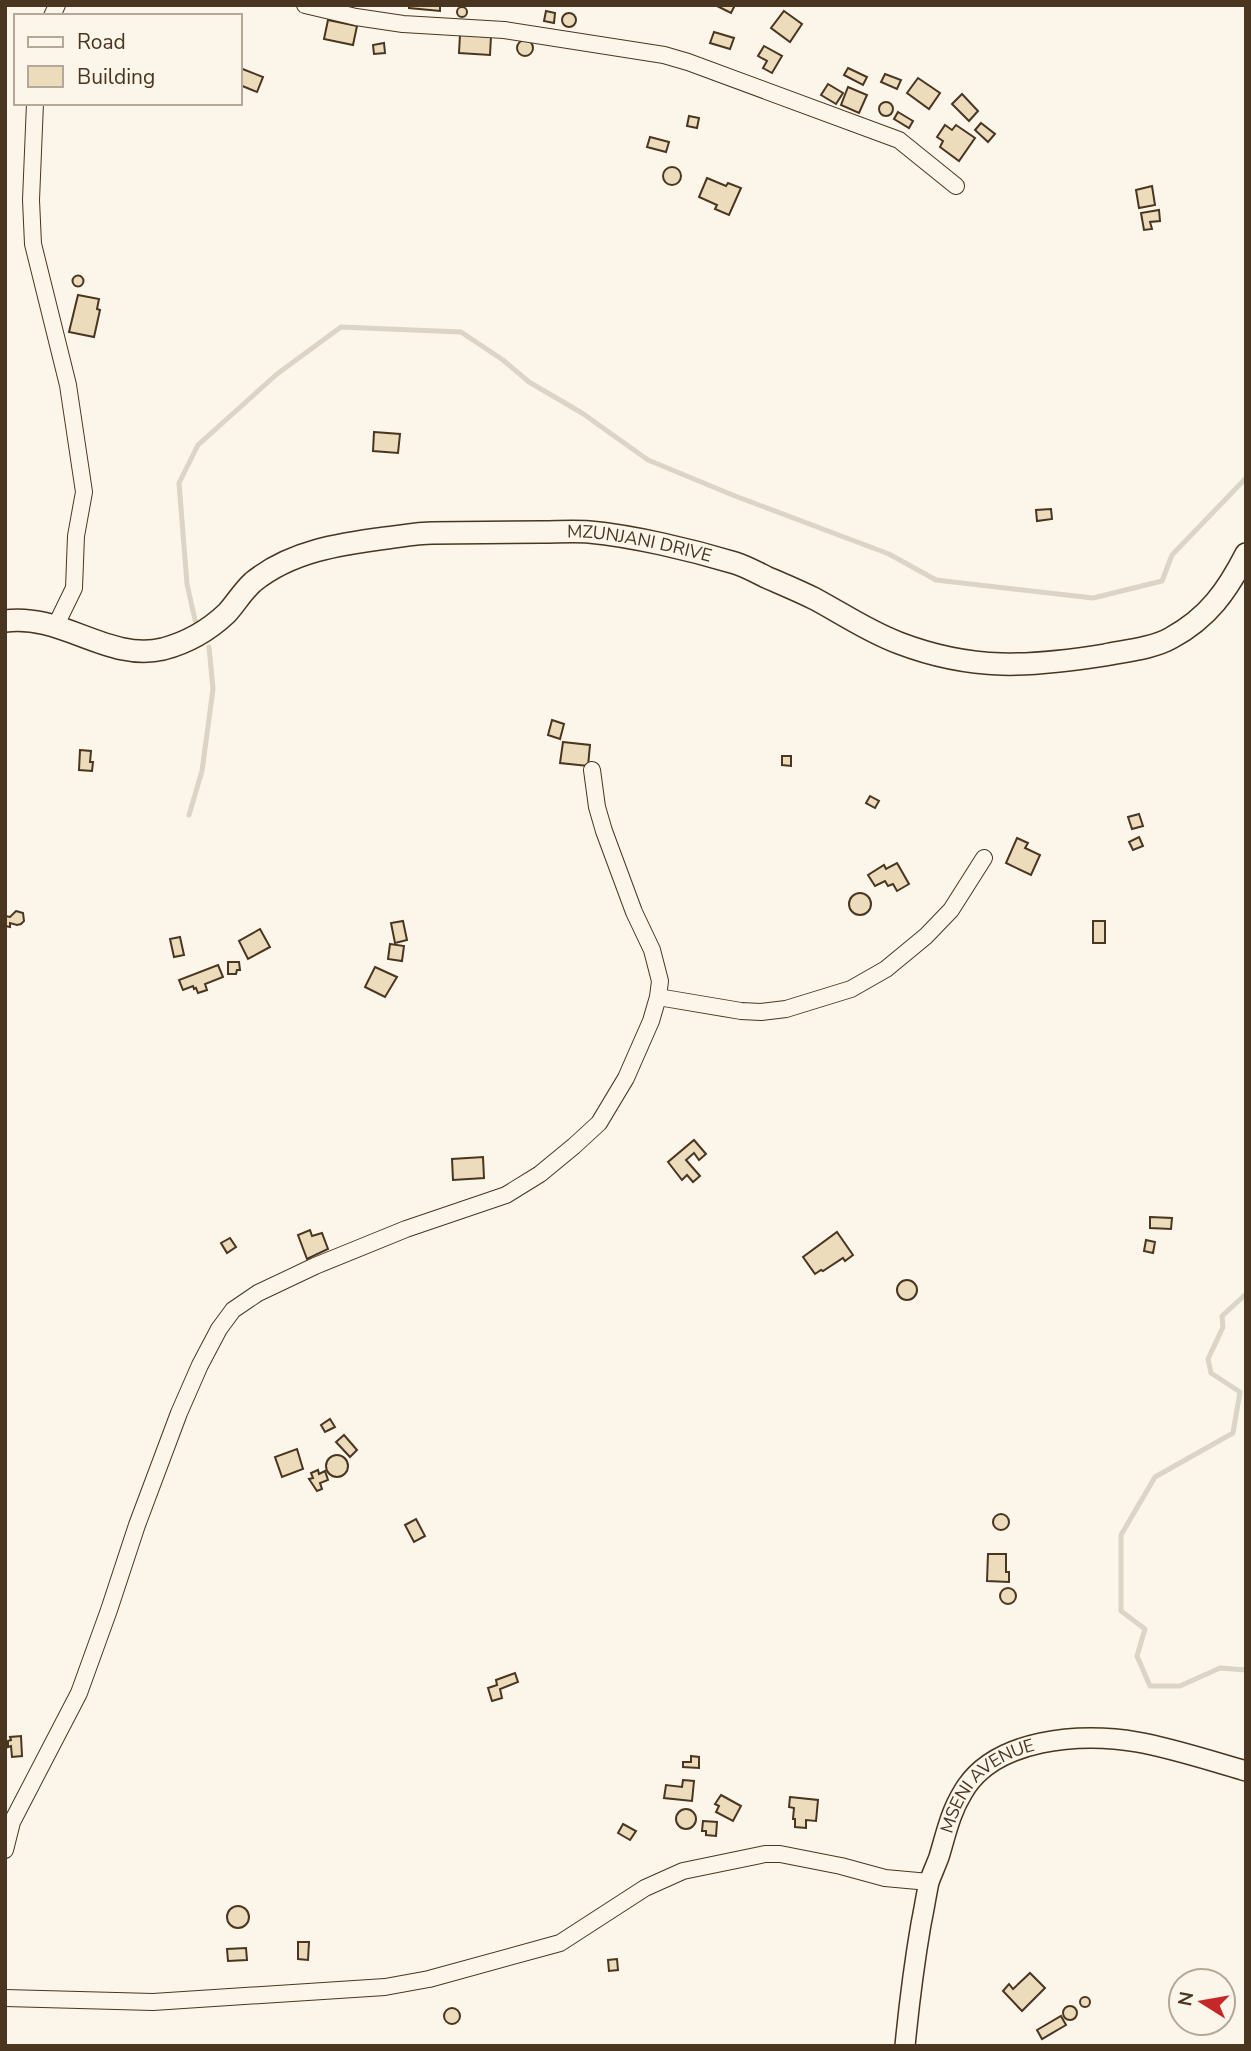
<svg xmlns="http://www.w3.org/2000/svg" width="1251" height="2051" viewBox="0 0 1251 2051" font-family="'Nunito Sans',sans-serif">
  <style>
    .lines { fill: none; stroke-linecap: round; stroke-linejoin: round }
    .stream { stroke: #dcd4c6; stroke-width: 5 }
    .building { fill: #ecdcbc; stroke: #4a3520; stroke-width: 2 }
    .minor-casing { stroke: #4a3520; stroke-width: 18 }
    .tertiary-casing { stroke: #4a3520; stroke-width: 22 }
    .secondary-casing { stroke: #4a3520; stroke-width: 24 }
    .minor { stroke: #fbf6e9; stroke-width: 16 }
    .tertiary { stroke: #fbf6e9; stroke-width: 19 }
    .secondary { stroke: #fbf6e9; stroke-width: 21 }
    .labels { text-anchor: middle; stroke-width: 5; stroke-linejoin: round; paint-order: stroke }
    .street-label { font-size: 18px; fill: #4a3520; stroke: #fbf6e9 }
  </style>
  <rect width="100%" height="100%" fill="#fbf6e9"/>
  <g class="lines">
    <!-- stream -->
    <g class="stream">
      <polyline points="195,620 187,584 179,483 198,445 277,374 341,327 461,332 503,360 529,382 582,413 648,460 735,496 889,554 936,580 1093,598 1162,581 1172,555 1246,478"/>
      <polyline points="189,815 202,771 213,689 209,647"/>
      <polyline points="1246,1294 1222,1316 1223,1327 1208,1359 1211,1373 1240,1392 1233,1433 1155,1477 1121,1535 1121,1611 1145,1629 1137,1656 1150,1686 1180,1686 1220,1668 1246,1670"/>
    </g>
  </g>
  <!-- building -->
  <g class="building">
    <polygon points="409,5 440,5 440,11 409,8"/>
    <polygon points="715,5 735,5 731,13"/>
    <circle cx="462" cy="12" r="5"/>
    <polygon points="546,11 555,13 554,23 544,21"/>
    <polygon points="784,11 802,24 790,42 771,28"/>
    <circle cx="569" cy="20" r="7"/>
    <polygon points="328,20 357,26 353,45 324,39"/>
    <polygon points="714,32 734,38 730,49 710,43"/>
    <polygon points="460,34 491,36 490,55 459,53"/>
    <circle cx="525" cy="48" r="8"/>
    <polygon points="384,43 385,53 374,54 373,45"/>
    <polygon points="764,46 782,56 772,73 763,68 767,61 758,56"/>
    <polygon points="240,68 263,77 257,92 240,85"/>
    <polygon points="848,68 867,77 863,85 844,75"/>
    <polygon points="885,74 901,80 897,89 881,82"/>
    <polygon points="918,78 940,93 929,109 907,93"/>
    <polygon points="828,84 843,93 836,104 821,95"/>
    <polygon points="848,87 867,95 859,113 841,105"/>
    <polygon points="962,94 978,111 969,121 952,104"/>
    <circle cx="886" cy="109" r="7"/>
    <polygon points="898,112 913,121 909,128 894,119"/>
    <polygon points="689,116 699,118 697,128 687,126"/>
    <polygon points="981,123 995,134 988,142 975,130"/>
    <polygon points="945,125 952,130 956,125 975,138 959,161 940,147 943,141 937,137"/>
    <polygon points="650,137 669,142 666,152 647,147"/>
    <circle cx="672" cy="176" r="9"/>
    <polygon points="707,178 726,186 728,183 741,188 729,215 715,209 717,205 699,197"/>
    <polygon points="1152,186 1155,205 1139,208 1136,190"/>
    <polygon points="1159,210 1160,221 1150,222 1152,229 1144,230 1141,213"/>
    <circle cx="78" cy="281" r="5.5"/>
    <polygon points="78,295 99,299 97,309 100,310 94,337 69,332"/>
    <polygon points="374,432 400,434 398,453 373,451"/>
    <polygon points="1051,509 1052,519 1037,521 1036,510"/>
    <polygon points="552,720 564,724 560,739 548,735"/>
    <polygon points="563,742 590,745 588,766 560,763"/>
    <polygon points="80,750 91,751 90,762 93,762 92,771 79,770"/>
    <polygon points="782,756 791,756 791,766 782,765"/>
    <polygon points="870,796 879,801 875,808 866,803"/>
    <polygon points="1139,814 1143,826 1132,829 1128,817"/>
    <polygon points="1139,837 1143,846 1133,850 1129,842"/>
    <polygon points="1017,838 1028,843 1025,848 1040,855 1031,875 1006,863"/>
    <polygon points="897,863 909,884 897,891 893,884 888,886 885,881 875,886 868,875 884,865 886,869"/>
    <circle cx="860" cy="904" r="11"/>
    <polygon points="16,911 23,913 24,921 21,924 17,925 10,923 10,927 5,926 5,916 10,917"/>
    <polygon points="403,921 407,940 395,943 391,923"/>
    <rect x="1093" y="921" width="12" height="22"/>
    <polygon points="260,929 270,947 248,959 239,941"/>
    <polygon points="180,937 184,955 174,957 170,939"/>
    <polygon points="390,944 404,946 402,961 388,959"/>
    <polygon points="228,962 239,962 240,970 237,970 236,974 228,974"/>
    <polygon points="218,965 223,977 205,984 207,990 198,993 196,988 194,989 193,986 183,990 179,980"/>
    <polygon points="375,967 397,977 385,997 365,987"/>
    <polygon points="694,1140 706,1154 699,1160 694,1153 686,1160 700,1176 693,1182 687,1175 682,1180 668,1162"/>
    <polygon points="483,1157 484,1178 453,1180 452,1159"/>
    <polygon points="1150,1217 1172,1218 1171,1229 1150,1228"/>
    <polygon points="310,1230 312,1236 322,1233 328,1249 307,1259 298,1235"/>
    <polygon points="837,1232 853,1255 845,1261 843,1258 823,1271 821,1270 815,1274 803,1257"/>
    <polygon points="230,1238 236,1247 227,1253 221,1243"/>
    <polygon points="1146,1240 1155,1242 1153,1253 1144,1251"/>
    <circle cx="907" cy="1290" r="10"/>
    <polygon points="330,1419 335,1427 325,1432 321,1425"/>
    <polygon points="344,1435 357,1450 350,1457 336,1442"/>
    <polygon points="297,1449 303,1469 282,1477 275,1457"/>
    <circle cx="337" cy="1466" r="11"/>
    <polygon points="318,1470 319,1474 325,1471 328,1480 320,1483 322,1489 317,1491 309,1479 313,1478 311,1473"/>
    <circle cx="1001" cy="1522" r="8"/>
    <polygon points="416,1519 425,1536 414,1542 405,1525"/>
    <polygon points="988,1554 1006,1554 1006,1572 1009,1572 1009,1582 987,1581"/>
    <circle cx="1008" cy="1596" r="8"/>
    <polygon points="515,1673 518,1682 500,1689 502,1698 492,1701 488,1688 497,1685 496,1680"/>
    <polygon points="21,1736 22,1756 12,1757 11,1746 8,1747 8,1741 11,1740 10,1737"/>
    <polygon points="691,1756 699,1757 699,1768 683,1767 683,1762 691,1762"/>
    <polygon points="683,1780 694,1781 692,1801 664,1798 666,1785 682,1787"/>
    <polygon points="721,1795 741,1806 733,1821 716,1812 719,1806 715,1804"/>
    <polygon points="790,1797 818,1800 816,1821 806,1820 806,1828 795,1827 795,1819 793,1819 794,1808 789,1807"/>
    <circle cx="686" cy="1819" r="10"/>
    <polygon points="703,1821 717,1822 716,1836 706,1835 706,1831 702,1831"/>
    <polygon points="623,1824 636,1831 630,1840 618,1833"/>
    <circle cx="238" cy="1917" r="11"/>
    <polygon points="298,1942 309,1942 308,1960 298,1959"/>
    <polygon points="246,1948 247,1960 228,1961 227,1949"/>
    <polygon points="617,1959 618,1970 609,1971 608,1960"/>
    <polygon points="1030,1973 1045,1988 1022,2011 1003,1991 1009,1984 1013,1989"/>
    <circle cx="1085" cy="2002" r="5"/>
    <circle cx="1070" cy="2013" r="7"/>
    <circle cx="452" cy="2016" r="8"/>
    <polygon points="1061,2016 1066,2025 1042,2039 1037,2030"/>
  </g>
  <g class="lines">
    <defs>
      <g id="minor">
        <polyline points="305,5 356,17 403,24 504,30 664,55 688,62 899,140 956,186"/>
        <polyline points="52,16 57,5"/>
        <polyline points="35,103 31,200 33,244 68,385 84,492 76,536 74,588 56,625"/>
        <polyline points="658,997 741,1011 761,1012 786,1009 851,989 886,969 926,936 951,910 984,858"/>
        <polyline points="5,1850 12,1822 79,1693 109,1610 137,1525 179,1413 200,1365 219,1329 233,1310 258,1293 315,1266 406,1229 506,1195 540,1174 574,1146 599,1123 626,1078 651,1021 658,997 660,981 652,950 634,912 604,831 597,807 592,770"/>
        <polyline points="5,1998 153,2002 385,1987 429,1979 560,1943 645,1888 683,1871 765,1854 780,1854 841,1866 885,1878 929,1882"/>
      </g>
      <g id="tertiary">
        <path id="s1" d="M905,2046C909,2005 914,1965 921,1924C924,1910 926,1896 929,1882C932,1874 936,1865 939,1857C946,1834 950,1813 963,1792C994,1738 1082,1732 1137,1742C1172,1748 1211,1761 1246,1771"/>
      </g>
      <g id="secondary">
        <path id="s2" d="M5,621C62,613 108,662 163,649C186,643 209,630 227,613C236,603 243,591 253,582C291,551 340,544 386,538C402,536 418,533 433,533C470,533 506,532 542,532C557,532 574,531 589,532C633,536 692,550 735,563C745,566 756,572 766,577C782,584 799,591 815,599C843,614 869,632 899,643C972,671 1030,667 1105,655C1125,651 1154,648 1171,638C1208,618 1227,591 1246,554"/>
      </g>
    </defs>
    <!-- minor casing -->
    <use href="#minor" class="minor-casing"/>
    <!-- tertiary casing -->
    <use href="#tertiary" class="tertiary-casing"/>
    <!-- secondary casing -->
    <use href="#secondary" class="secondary-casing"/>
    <!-- minor -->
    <use href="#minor" class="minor"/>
    <!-- tertiary -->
    <use href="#tertiary" class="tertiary"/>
    <!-- secondary -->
    <use href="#secondary" class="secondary"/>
  </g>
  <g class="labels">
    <!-- street labels -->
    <g class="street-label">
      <text dy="6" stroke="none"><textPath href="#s2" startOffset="674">MZUNJANI DRIVE</textPath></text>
      <text dy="6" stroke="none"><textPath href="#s1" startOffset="284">MSENI AVENUE</textPath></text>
    </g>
  </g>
  <!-- border -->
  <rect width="1251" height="2051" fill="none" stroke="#4a3520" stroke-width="14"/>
  <!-- legend -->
  <rect x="14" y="14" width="228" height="91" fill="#fbf6e9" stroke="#b4a999" stroke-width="2"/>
  <rect x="28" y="37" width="35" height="10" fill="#fbf6e9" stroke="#b4a999" stroke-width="2"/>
  <text x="77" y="49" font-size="21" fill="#4a3520">Road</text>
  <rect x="28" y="66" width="35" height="21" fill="#ecdcbc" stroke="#b4a999" stroke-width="2"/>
  <text x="77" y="84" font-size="21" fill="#4a3520">Building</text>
  <!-- north arrow -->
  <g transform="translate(1202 2002) rotate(281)"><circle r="33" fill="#fbf6e9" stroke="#b4a999" stroke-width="2"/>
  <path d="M0-5L12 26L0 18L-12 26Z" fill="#c62828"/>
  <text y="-10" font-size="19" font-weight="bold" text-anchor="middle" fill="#4a3520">N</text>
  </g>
</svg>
